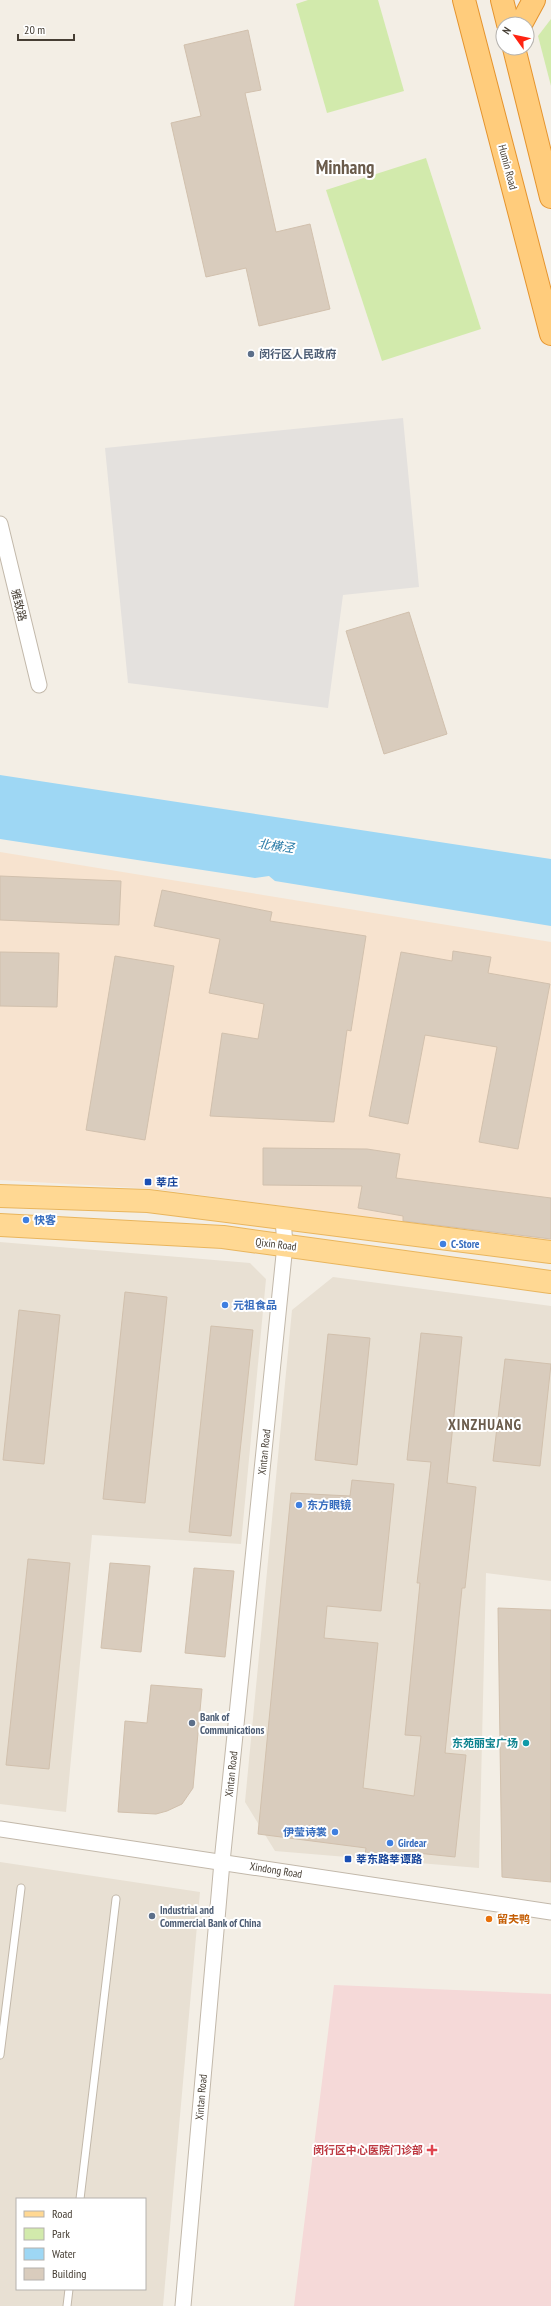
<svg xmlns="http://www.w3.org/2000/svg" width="551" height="2306" viewBox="0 0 551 2306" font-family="'PT Sans Narrow','Noto Sans SC',sans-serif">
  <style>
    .residential { fill: #e8e0d3; fill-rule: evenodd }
    .commercial { fill: #f7e3cf }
    .medical { fill: #f5d9d8 }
    .green { fill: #d2eaac }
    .parking { fill: #e4e1de }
    .water { fill: #9ed7f4 }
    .building { fill: #d9ccbd; stroke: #d1c0ad }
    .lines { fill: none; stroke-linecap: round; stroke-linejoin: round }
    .service-casing { stroke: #c2b8aa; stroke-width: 9 }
    .minor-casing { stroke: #c2b8aa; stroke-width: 17 }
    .primary-casing { stroke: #e9b55d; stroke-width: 24 }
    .trunk-casing { stroke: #e5942e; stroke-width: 24 }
    .service { stroke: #fff; stroke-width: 7 }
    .minor { stroke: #fff; stroke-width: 15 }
    .primary { stroke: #ffd893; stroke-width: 22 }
    .trunk { stroke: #ffcc7c; stroke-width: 22 }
    .service-dot { fill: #5c6f8a; stroke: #fff; stroke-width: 1.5 }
    .transit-dot { fill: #1a4fb4; stroke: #fff; stroke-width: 1.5 }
    .shop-dot { fill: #3f7fe0; stroke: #fff; stroke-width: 1.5 }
    .culture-dot { fill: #0f9aa8; stroke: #fff; stroke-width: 1.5 }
    .food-dot { fill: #e8710a; stroke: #fff; stroke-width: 1.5 }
    .health-dot { fill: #e0444e; stroke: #fff; stroke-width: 1.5 }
    .labels { text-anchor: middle; stroke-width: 4; stroke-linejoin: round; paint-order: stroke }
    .street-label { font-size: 11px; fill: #463e34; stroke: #fff }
    .service-label { font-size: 11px; font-weight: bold; fill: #4e5e75; stroke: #fff; text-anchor: start }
    .transit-label { font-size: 11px; font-weight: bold; fill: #164399; stroke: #fff; text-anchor: start }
    .shop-label { font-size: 11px; font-weight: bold; fill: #366cbe; stroke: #fff; text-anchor: start }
    .culture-label { font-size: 11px; font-weight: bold; fill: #0d838f; stroke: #fff; text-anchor: end }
    .food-label { font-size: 11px; font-weight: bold; fill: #c56008; stroke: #fff; text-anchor: start }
    .health-label { font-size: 11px; font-weight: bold; fill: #be3a42; stroke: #fff; text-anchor: end }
    .water-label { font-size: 12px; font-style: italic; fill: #2679a6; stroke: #fff }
    .district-label { font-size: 15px; font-weight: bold; letter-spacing: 1px; fill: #6a5b4b; stroke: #fff }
    .town-label { font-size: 19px; font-weight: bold; fill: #6a5b4b; stroke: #fff }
  </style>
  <rect width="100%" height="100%" fill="#f3eee5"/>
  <!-- residential -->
  <g class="residential">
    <polygon points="0,1242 250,1263 266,1279 241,1544 92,1535 66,1812 0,1804"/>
    <polygon points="333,1277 551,1306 551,1581 486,1573 479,1868 275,1851 245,1802 292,1310"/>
    <path d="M0,1862L200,1892L163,2306H0ZM17,2199H145V2289H17Z"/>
  </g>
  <!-- commercial -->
  <polygon class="commercial" points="0,852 551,942 551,1242 155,1189 0,1180"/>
  <!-- medical -->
  <polygon class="medical" points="334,1985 551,1994 551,2306 294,2306"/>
  <!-- green -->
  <g class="green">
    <polygon points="308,0 378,0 404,91 327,113 296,4"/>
    <polygon points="551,19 551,86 538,36"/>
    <polygon points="426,158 481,329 382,361 326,190"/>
  </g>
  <!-- parking -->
  <polygon class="parking" points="403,418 419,587 343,595 328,708 128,683 105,448"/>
  <!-- water -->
  <polygon class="water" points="0,775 551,859 551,926 275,881 269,876 255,878 0,839"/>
  <!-- building -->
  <g class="building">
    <polygon points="248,30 261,90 245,93 276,232 310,224 330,309 259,326 246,268 206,277 171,123 201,116 184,45"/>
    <polygon points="409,612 447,734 384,754 346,631"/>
    <polygon points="0,876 121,881 119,925 0,920"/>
    <polygon points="162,890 272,912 270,921 366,936 351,1031 347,1030 334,1122 210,1116 222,1033 258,1039 264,1004 209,993 220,939 154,926"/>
    <polygon points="453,951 491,957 488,973 550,984 518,1149 479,1142 497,1047 425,1035 408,1124 369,1116 401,952 452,961"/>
    <polygon points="0,952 59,953 57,1007 0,1006"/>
    <polygon points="115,956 174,966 145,1140 86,1130"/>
    <polygon points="263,1148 367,1149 400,1154 396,1178 551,1198 551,1239 403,1221 403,1216 358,1208 362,1186 263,1185"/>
    <polygon points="125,1292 167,1297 145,1503 103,1499"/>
    <polygon points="19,1310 60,1315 44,1464 3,1460"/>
    <polygon points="211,1326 253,1330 231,1536 189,1532"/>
    <polygon points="421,1333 462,1337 447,1483 476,1487 465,1588 462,1588 445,1753 466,1755 455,1857 398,1851 396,1860 365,1855 366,1848 258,1834 291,1493 350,1496 352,1480 394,1484 381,1611 327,1606 324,1638 378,1643 363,1788 414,1796 421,1736 405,1735 420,1583 417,1583 431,1462 407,1460"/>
    <polygon points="328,1334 370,1338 357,1465 315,1460"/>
    <polygon points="505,1359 551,1364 540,1466 493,1461"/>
    <polygon points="28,1559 70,1563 49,1769 6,1765"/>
    <polygon points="110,1563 150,1566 141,1652 101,1648"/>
    <polygon points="194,1568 234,1571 225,1657 185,1653"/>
    <polygon points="498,1608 551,1610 551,1882 502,1877"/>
    <polygon points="151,1685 202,1689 193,1788 182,1804 167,1811 156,1814 118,1812 125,1721 147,1723"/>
  </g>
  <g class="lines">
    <defs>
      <g id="service">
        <polyline points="0,2055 21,1888"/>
        <polyline points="80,2199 116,1899"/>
        <polyline points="67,2306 69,2289"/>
      </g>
      <g id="minor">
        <polyline points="0,524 39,685"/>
        <polyline points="0,1829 551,1912"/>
        <polyline points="183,2306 222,1862 285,1245 283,1219"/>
      </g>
      <g id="primary">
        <polyline points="0,1196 148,1201 551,1252"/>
        <polyline points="0,1225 223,1237 551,1282"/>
      </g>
      <g id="trunk">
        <polyline points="464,0 551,334"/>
        <polyline points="502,0 508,24"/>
        <polyline points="521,24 534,0"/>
        <polyline points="514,48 551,197"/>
      </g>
    </defs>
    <!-- service casing -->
    <use href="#service" class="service-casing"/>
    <!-- minor casing -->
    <use href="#minor" class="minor-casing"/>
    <!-- primary casing -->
    <use href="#primary" class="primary-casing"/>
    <!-- trunk casing -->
    <use href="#trunk" class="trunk-casing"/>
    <!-- service -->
    <use href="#service" class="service"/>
    <!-- minor -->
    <use href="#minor" class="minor"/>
    <!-- primary -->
    <use href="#primary" class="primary"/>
    <!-- trunk -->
    <use href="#trunk" class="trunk"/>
  </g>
  <!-- markers -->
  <g class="service-dot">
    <circle cx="251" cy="354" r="4"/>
    <circle cx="192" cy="1723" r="4"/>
    <circle cx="152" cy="1916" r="4"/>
  </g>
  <g class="transit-dot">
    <rect x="144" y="1178" width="8" height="8" rx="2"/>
    <rect x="344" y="1855" width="8" height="8" rx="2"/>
  </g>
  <g class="shop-dot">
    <circle cx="26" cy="1220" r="4"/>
    <circle cx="443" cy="1244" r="4"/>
    <circle cx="225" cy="1305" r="4"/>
    <circle cx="299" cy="1505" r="4"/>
    <circle cx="335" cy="1832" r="4"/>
    <circle cx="390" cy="1843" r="4"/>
  </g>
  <circle class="culture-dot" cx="526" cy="1743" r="4"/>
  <circle class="food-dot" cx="489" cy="1919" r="4"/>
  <path class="health-dot" d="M430 2144h4v4h4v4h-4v4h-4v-4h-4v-4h4z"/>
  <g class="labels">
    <!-- street labels -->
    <g class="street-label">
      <text transform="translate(508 167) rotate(75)" y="4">Humin Road</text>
      <text transform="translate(19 605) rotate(76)" y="4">雅致路</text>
      <text transform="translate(276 1244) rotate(7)" y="4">Qixin Road</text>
      <text transform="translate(264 1452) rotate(-84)" y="4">Xintan Road</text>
      <text transform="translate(231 1774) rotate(-84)" y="4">Xintan Road</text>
      <text transform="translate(276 1870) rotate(9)" y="4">Xindong Road</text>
      <text transform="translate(201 2097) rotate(-85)" y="4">Xintan Road</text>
    </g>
    <!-- service labels -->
    <g class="service-label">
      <text x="259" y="358">闵行区人民政府</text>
      <text x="200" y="1721">Bank of<tspan x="200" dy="13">Communications</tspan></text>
      <text x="160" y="1914">Industrial and<tspan x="160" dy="13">Commercial Bank of China</tspan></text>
    </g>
    <!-- transit labels -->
    <g class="transit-label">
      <text x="156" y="1186">莘庄</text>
      <text x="356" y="1863">莘东路莘谭路</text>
    </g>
    <!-- shop labels -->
    <g class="shop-label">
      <text x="34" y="1224">快客</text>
      <text x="451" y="1248">C-Store</text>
      <text x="233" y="1309">元祖食品</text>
      <text x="307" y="1509">东方眼镜</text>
      <text x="327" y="1836" text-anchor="end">伊莹诗裳</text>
      <text x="398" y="1847">Girdear</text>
    </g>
    <!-- culture labels -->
    <g class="culture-label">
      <text x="518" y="1747">东苑丽宝广场</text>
    </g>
    <!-- food labels -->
    <g class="food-label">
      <text x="497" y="1923">留夫鸭</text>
    </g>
    <!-- health labels -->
    <g class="health-label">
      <text x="423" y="2154">闵行区中心医院门诊部</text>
    </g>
    <!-- water labels -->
    <g class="water-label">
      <text transform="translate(276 846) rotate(8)" y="4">北横泾</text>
    </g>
    <!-- district labels -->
    <g class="district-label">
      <text x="485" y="1430">XINZHUANG</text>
    </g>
    <!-- town labels -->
    <g class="town-label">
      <text x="345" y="174">Minhang</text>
    </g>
  </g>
  <!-- legend -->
  <rect x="16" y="2198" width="130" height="92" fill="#ffffff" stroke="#b5b2ae"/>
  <rect x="24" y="2211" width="20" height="6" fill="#ffd893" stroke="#b5b2ae"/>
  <text x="52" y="2218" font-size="12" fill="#463e34">Road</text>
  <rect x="24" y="2228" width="20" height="12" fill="#d2eaac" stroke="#b5b2ae"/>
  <text x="52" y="2238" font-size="12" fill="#463e34">Park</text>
  <rect x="24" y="2248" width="20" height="12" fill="#9ed7f4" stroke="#b5b2ae"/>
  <text x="52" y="2258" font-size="12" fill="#463e34">Water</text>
  <rect x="24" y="2268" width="20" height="12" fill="#d9ccbd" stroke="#b5b2ae"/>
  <text x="52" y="2278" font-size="12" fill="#463e34">Building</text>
  <!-- north arrow -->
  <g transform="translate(515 36) rotate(303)"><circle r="19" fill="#ffffff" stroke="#b5b2ae"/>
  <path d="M0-3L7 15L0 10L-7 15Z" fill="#ff2311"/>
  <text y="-6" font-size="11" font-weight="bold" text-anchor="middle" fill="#463e34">N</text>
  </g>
  <!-- scale -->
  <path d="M18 34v6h56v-6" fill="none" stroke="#463e34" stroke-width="2"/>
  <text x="24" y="34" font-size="12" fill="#463e34" stroke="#ffffff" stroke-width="3" paint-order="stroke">20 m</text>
</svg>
